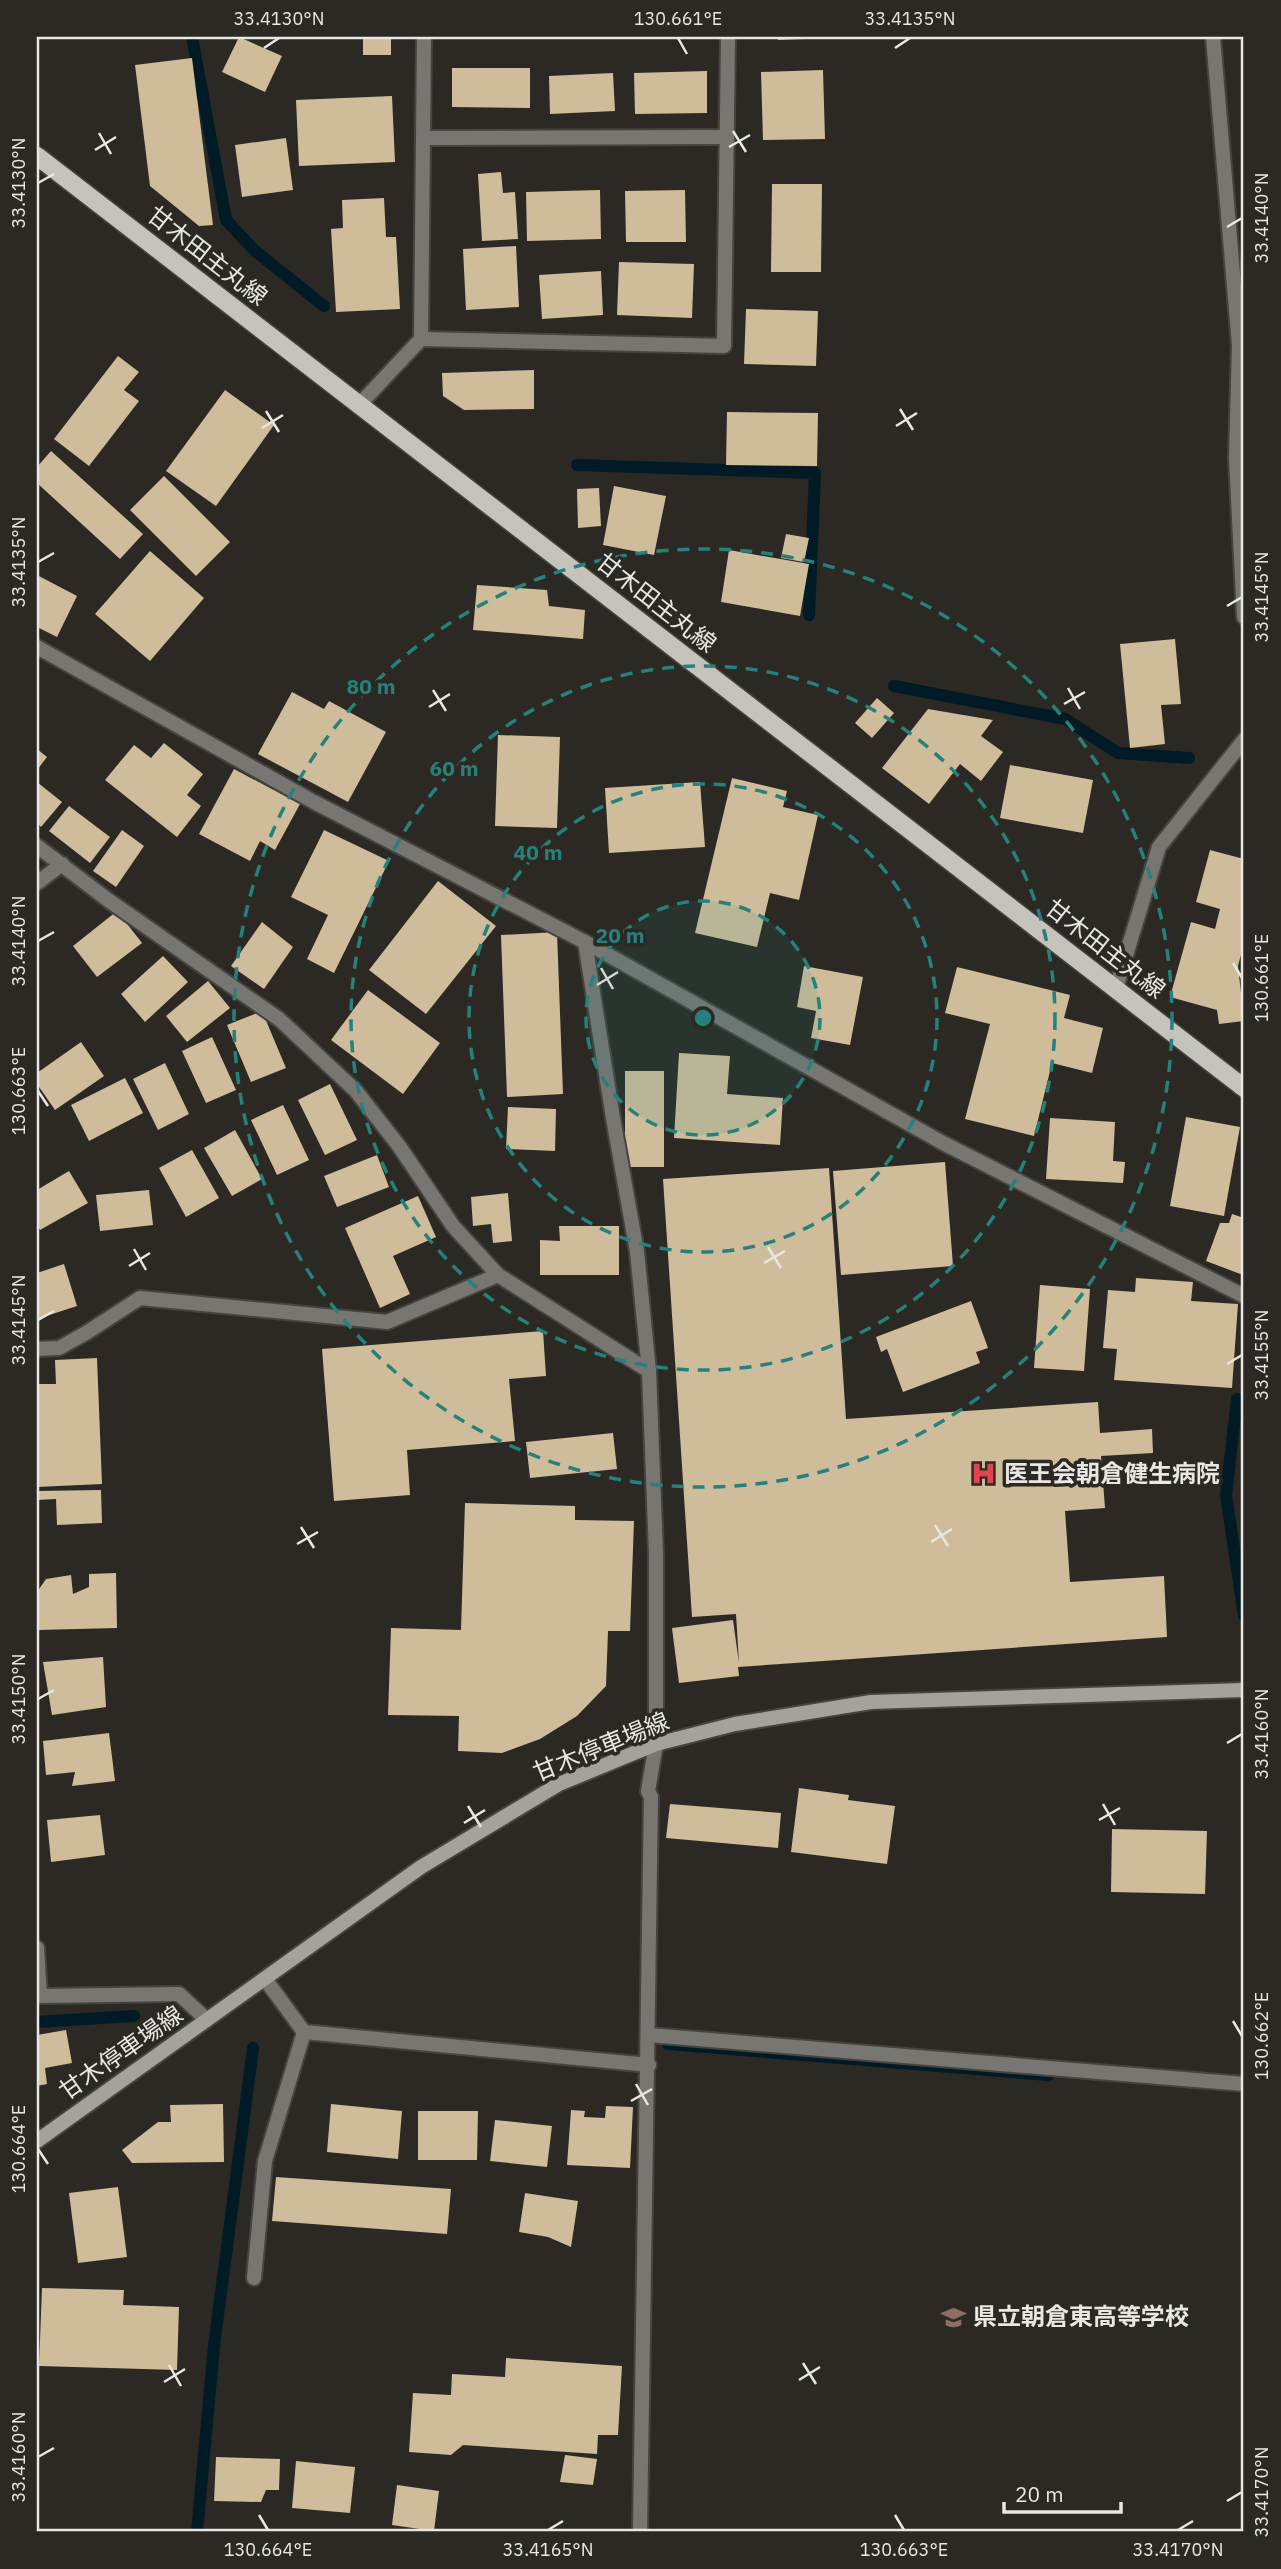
<svg xmlns="http://www.w3.org/2000/svg" width="1281" height="2569" viewBox="0 0 1281 2569" font-family="'IBM Plex Sans','Noto Sans JP',sans-serif">
  <style>
    .lines { fill: none; stroke-linecap: round; stroke-linejoin: round }
    .stream { stroke: #001b25; stroke-width: 12 }
    .building { fill: #cfbc9b }
    .minor-casing { stroke: #46443f; stroke-width: 18 }
    .secondary-casing { stroke: #46443f; stroke-width: 18 }
    .primary-casing { stroke: #46443f; stroke-width: 21 }
    .minor { stroke: #787673; stroke-width: 14 }
    .secondary { stroke: #a4a29d; stroke-width: 14 }
    .primary { stroke: #c6c3bd; stroke-width: 18 }
    .ticks { fill: none; stroke: #e9e7e3; stroke-width: 2.5 }
    .ring { fill: none; stroke: #25817a; stroke-width: 3.5; stroke-dasharray: 12 9 }
    .labels { text-anchor: middle; stroke-width: 7; stroke-linejoin: round; paint-order: stroke }
    .street-label { font-size: 24px; fill: #e9e7e3; stroke: #2c2924 }
    .poi-label { font-size: 24px; font-weight: bold; fill: #e9e7e3; stroke: #2c2924; text-anchor: start }
    .centre { fill: #25817a; stroke: #2c2924; stroke-width: 3.5 }
    .ring-label { font-size: 21px; text-anchor: middle; font-weight: bold; fill: #25817a; stroke: #2c2924; stroke-width: 7; stroke-linejoin: round; paint-order: stroke }
    .neatline { fill: none; stroke: #e9e7e3; stroke-width: 2.5 }
    .ticks-label { font-size: 18px; text-anchor: middle; fill: #e9e7e3 }
  </style>
  <rect width="100%" height="100%" fill="#2c2924"/>
  <g class="lines">
    <!-- stream -->
    <g class="stream">
      <polyline points="192,37 226,220 254,250 324,306"/>
      <polyline points="577,465 815,473 809,615"/>
      <polyline points="894,686 1065,719 1118,753 1189,758"/>
      <polyline points="1237,1399 1226,1495 1244,1616"/>
      <polyline points="37,2022 134,2016"/>
      <polyline points="668,2044 1048,2075"/>
      <polyline points="197,2532 214,2346 253,2048"/>
    </g>
  </g>
  <!-- building -->
  <g class="building">
    <polygon points="239,37 282,56 265,92 222,72"/>
    <rect x="363" y="37" width="28" height="18"/>
    <polygon points="778,37 804,37 804,39 778,40"/>
    <polygon points="192,58 213,225 199,226 150,186 135,65"/>
    <polygon points="452,68 530,68 530,108 452,107"/>
    <polygon points="823,70 825,139 763,140 761,72"/>
    <polygon points="707,71 707,113 635,114 634,73"/>
    <polygon points="613,73 615,111 550,114 549,76"/>
    <polygon points="392,96 395,162 299,166 296,100"/>
    <polygon points="286,138 293,190 242,197 235,145"/>
    <polygon points="501,172 503,193 515,192 518,239 482,241 478,174"/>
    <polygon points="772,184 822,184 821,272 771,272"/>
    <polygon points="600,190 601,239 527,241 526,192"/>
    <polygon points="685,190 686,242 626,242 625,191"/>
    <polygon points="384,198 386,237 396,237 400,309 336,312 331,229 343,228 342,200"/>
    <polygon points="516,246 519,307 466,310 463,249"/>
    <polygon points="619,262 694,264 692,318 617,315"/>
    <polygon points="601,271 603,315 542,319 539,275"/>
    <polygon points="746,309 818,311 816,366 744,364"/>
    <polygon points="118,356 139,372 124,390 139,401 89,466 54,439"/>
    <polygon points="534,370 534,409 464,410 443,396 442,373"/>
    <polygon points="225,390 274,425 216,506 166,471"/>
    <polygon points="727,412 818,413 817,466 726,465"/>
    <polygon points="51,451 143,534 120,559 37,483 37,467"/>
    <polygon points="164,476 230,542 196,576 130,510"/>
    <polygon points="614,486 666,496 654,555 603,545"/>
    <polygon points="599,488 601,526 578,528 577,489"/>
    <polygon points="786,534 809,538 804,562 781,558"/>
    <polygon points="729,550 809,564 800,616 721,602"/>
    <polygon points="150,551 204,598 150,661 95,614"/>
    <polygon points="37,575 77,596 57,637 37,627"/>
    <polygon points="477,585 547,590 549,606 585,610 583,639 473,630"/>
    <polygon points="1175,639 1181,704 1161,705 1165,744 1130,748 1120,644"/>
    <polygon points="292,692 324,709 329,701 386,732 348,802 258,754"/>
    <polygon points="877,698 894,713 872,738 855,723"/>
    <polygon points="928,709 993,720 981,736 1003,752 981,781 960,764 929,804 882,768"/>
    <polygon points="498,735 560,737 557,828 495,826"/>
    <polygon points="164,743 203,774 187,795 201,806 177,837 105,780 134,745 151,758"/>
    <polygon points="37,749 47,757 37,770"/>
    <polygon points="1010,765 1093,780 1083,833 1000,818"/>
    <polygon points="234,769 300,804 275,850 260,841 250,861 199,834"/>
    <polygon points="732,778 787,791 783,807 818,815 799,900 770,893 757,947 695,933"/>
    <polygon points="37,782 62,802 41,827 37,823"/>
    <polygon points="700,782 705,847 609,853 605,788"/>
    <polygon points="69,806 110,837 90,863 49,831"/>
    <polygon points="122,830 144,846 116,887 93,871"/>
    <polygon points="324,830 389,861 334,973 307,959 328,915 291,897"/>
    <polygon points="1210,850 1244,859 1244,943 1238,966 1244,1021 1219,1024 1217,1010 1170,997 1191,922 1215,929 1220,909 1196,902"/>
    <polygon points="438,881 496,926 426,1014 369,970"/>
    <polygon points="117,911 142,943 97,977 73,946"/>
    <polygon points="262,922 293,947 264,989 231,966"/>
    <polygon points="557,932 563,1094 507,1097 501,935"/>
    <polygon points="163,956 188,982 145,1022 121,994"/>
    <polygon points="804,966 863,977 850,1045 811,1038 816,1011 797,1007"/>
    <polygon points="957,967 1070,995 1064,1018 1103,1028 1092,1073 1052,1063 1034,1136 965,1119 990,1024 945,1013"/>
    <polygon points="208,981 230,1008 187,1042 166,1016"/>
    <polygon points="368,990 440,1043 403,1094 331,1040"/>
    <polygon points="262,1011 286,1068 251,1082 227,1025"/>
    <polygon points="212,1037 236,1090 206,1103 182,1051"/>
    <polygon points="81,1042 104,1076 55,1110 37,1084 37,1073"/>
    <polygon points="679,1053 730,1056 727,1094 783,1098 780,1145 674,1138"/>
    <polygon points="165,1063 189,1114 158,1130 133,1079"/>
    <rect x="625" y="1071" width="39" height="96"/>
    <polygon points="125,1078 143,1113 89,1141 71,1105"/>
    <polygon points="330,1084 357,1140 325,1155 298,1100"/>
    <polygon points="283,1105 309,1160 277,1175 251,1120"/>
    <polygon points="508,1107 556,1109 555,1151 506,1149"/>
    <polygon points="1186,1117 1240,1127 1224,1216 1170,1206"/>
    <polygon points="1050,1118 1115,1122 1113,1161 1125,1162 1123,1183 1046,1179"/>
    <polygon points="235,1130 262,1179 232,1196 204,1148"/>
    <polygon points="192,1150 219,1198 186,1217 159,1168"/>
    <polygon points="377,1155 389,1187 337,1207 324,1176"/>
    <polygon points="945,1162 953,1266 841,1275 833,1171"/>
    <polygon points="829,1168 846,1419 1098,1402 1100,1433 1152,1429 1153,1453 1101,1456 1105,1508 1065,1511 1070,1582 1164,1576 1167,1637 738,1667 739,1676 679,1683 672,1628 733,1620 739,1663 736,1614 692,1617 663,1179"/>
    <polygon points="69,1171 88,1203 40,1230 37,1224 37,1190"/>
    <polygon points="149,1190 153,1225 100,1231 96,1195"/>
    <polygon points="508,1193 512,1241 493,1243 491,1224 473,1226 471,1197"/>
    <polygon points="418,1196 436,1237 393,1256 410,1294 380,1308 345,1228"/>
    <polygon points="1232,1214 1244,1218 1243,1275 1206,1261 1220,1223 1229,1223"/>
    <polygon points="559,1226 619,1226 619,1275 540,1275 540,1240 560,1241"/>
    <polygon points="64,1264 77,1306 37,1319 37,1273"/>
    <polygon points="1136,1278 1193,1282 1191,1301 1238,1304 1232,1388 1114,1380 1117,1349 1103,1348 1108,1290 1135,1292"/>
    <polygon points="1040,1285 1090,1289 1084,1371 1034,1368"/>
    <polygon points="971,1301 988,1348 976,1352 980,1363 903,1392 887,1349 881,1352 876,1337"/>
    <polygon points="543,1331 546,1376 509,1379 515,1441 407,1450 410,1495 334,1501 322,1349"/>
    <polygon points="97,1358 102,1484 37,1487 37,1384 56,1384 55,1360"/>
    <polygon points="613,1433 617,1469 530,1478 526,1442"/>
    <polygon points="101,1490 102,1523 57,1525 56,1499 37,1500 37,1491"/>
    <polygon points="465,1503 575,1506 575,1520 634,1521 630,1631 608,1631 606,1686 577,1716 540,1739 502,1753 458,1751 459,1716 388,1715 391,1628 461,1630"/>
    <polygon points="116,1573 117,1628 37,1630 37,1592 46,1579 71,1575 73,1594 89,1587 89,1574"/>
    <polygon points="103,1657 106,1707 52,1715 43,1662"/>
    <polygon points="109,1733 115,1781 72,1786 75,1772 46,1775 43,1741"/>
    <polygon points="799,1788 849,1795 848,1800 895,1806 887,1864 791,1852"/>
    <polygon points="670,1804 781,1813 778,1848 666,1838"/>
    <polygon points="100,1815 105,1855 51,1862 47,1820"/>
    <polygon points="1112,1829 1207,1831 1205,1894 1111,1892"/>
    <polygon points="66,2030 72,2063 45,2068 47,2084 37,2086 37,2035"/>
    <polygon points="223,2104 224,2162 132,2163 122,2150 158,2122 171,2122 170,2105"/>
    <polygon points="331,2104 402,2111 398,2159 327,2152"/>
    <polygon points="606,2106 633,2107 630,2168 567,2165 571,2110 585,2111 584,2117 605,2118"/>
    <polygon points="418,2111 478,2111 477,2160 418,2160"/>
    <polygon points="495,2120 552,2126 547,2167 490,2161"/>
    <polygon points="276,2177 451,2189 447,2234 272,2221"/>
    <polygon points="118,2187 127,2257 78,2263 69,2193"/>
    <polygon points="525,2193 578,2201 571,2247 548,2237 519,2232"/>
    <polygon points="42,2288 124,2290 123,2305 179,2307 177,2370 39,2366"/>
    <polygon points="506,2358 622,2366 618,2435 598,2435 597,2454 463,2445 451,2455 409,2452 413,2393 451,2395 452,2374 505,2377"/>
    <polygon points="565,2455 597,2459 593,2485 560,2482"/>
    <polygon points="216,2457 280,2459 279,2490 266,2490 261,2502 214,2501"/>
    <polygon points="296,2461 355,2467 350,2513 292,2508"/>
    <polygon points="397,2485 439,2491 434,2531 392,2525"/>
  </g>
  <g class="lines">
    <defs>
      <g id="minor">
        <polyline points="1213,37 1239,345 1236,458 1244,617"/>
        <polyline points="423,138 727,137"/>
        <polyline points="421,339 724,346 728,37"/>
        <polyline points="359,405 421,339 424,37"/>
        <polyline points="37,647 314,802 585,942 943,1143 1244,1296"/>
        <polyline points="37,846 108,900 279,1019 356,1091 399,1146 453,1226 498,1275 649,1371"/>
        <polyline points="37,883 62,864"/>
        <polyline points="585,942 613,1118 637,1252 649,1371 656,1554 656,1744 648,1791 651,1797 640,2532"/>
        <polyline points="1116,988 1159,847 1244,740"/>
        <polyline points="37,1349 59,1348 86,1333 140,1298 387,1322 498,1275"/>
        <polyline points="37,1948 40,1996 179,1994 207,2020"/>
        <polyline points="304,2032 649,2065"/>
        <polyline points="649,2035 1244,2084"/>
        <polyline points="254,2278 265,2161 304,2032 265,1979"/>
      </g>
      <polyline id="secondary" points="37,2141 421,1867 559,1784 656,1744 735,1724 871,1702 1244,1690"/>
      <polyline id="primary" points="37,156 1244,1088"/>
    </defs>
    <!-- minor casing -->
    <use href="#minor" class="minor-casing"/>
    <!-- secondary casing -->
    <use href="#secondary" class="secondary-casing"/>
    <!-- primary casing -->
    <use href="#primary" class="primary-casing"/>
    <!-- minor -->
    <use href="#minor" class="minor"/>
    <!-- secondary -->
    <use href="#secondary" class="secondary"/>
    <!-- primary -->
    <use href="#primary" class="primary"/>
  </g>
  <!-- ticks -->
  <path class="ticks" d="M678,38L687,54M264,48L279,38M895,48L910,38M733,131L746,152M99,133L111,154M729,147L750,135M95,150L116,137M38,183L54,174M1227,227L1242,218M900,409L913,430M266,411L279,432M896,426L917,413M262,428L283,415M38,562L54,553M1227,606L1242,597M1068,688L1080,709M433,690L446,711M1064,704L1085,692M429,707L450,694M38,941L54,932M1233,963L1242,978M601,968L613,989M597,985L618,972M38,1091L48,1106M768,1247L781,1268M134,1249L146,1270M764,1263L785,1251M129,1266L150,1253M38,1320L54,1311M1227,1364L1242,1355M935,1525L948,1546M301,1527L314,1548M931,1542L952,1529M297,1544L318,1532M38,1699L54,1690M1227,1743L1242,1734M1103,1804L1115,1825M468,1806L481,1827M1099,1820L1120,1808M464,1823L485,1810M1233,2021L1242,2036M636,2084L648,2105M631,2101L652,2089M38,2149L48,2164M803,2363L816,2384M169,2365L181,2386M799,2380L820,2367M164,2382L185,2369M38,2457L54,2448M1227,2501L1242,2492M259,2515L268,2530M895,2515L904,2530M548,2530L563,2521M1178,2530L1193,2521"/>
  <!-- distance rings -->
  <circle cx="703" cy="1018" r="117" fill="#25817a" fill-opacity=".12"/>
  <g class="ring">
    <circle cx="703" cy="1018" r="117"/>
    <circle cx="703" cy="1018" r="234"/>
    <circle cx="703" cy="1018" r="352"/>
    <circle cx="703" cy="1018" r="469"/>
  </g>
  <!-- icons -->
  <defs>
    <symbol id="hospital-bare" viewBox="-9 -9 18 18"><path d="M-5-5h3v3.5h4V-5h3V5h-3V1.5h-4V5h-3Z" fill="#e0444e" stroke="#2c2924" stroke-width="2.5" paint-order="stroke"/></symbol>
    <symbol id="school-bare" viewBox="-9 -9 18 18"><path d="M0-5L7-2L0 1L-7-2ZM-4 1L0 2.5L4 1V4Q0 6-4 4Z" fill="#8d6e63" stroke="#2c2924" stroke-width="2.5" paint-order="stroke"/></symbol>
  </defs>
  <g fill-rule="evenodd">
    <use href="#hospital-bare" x="966" y="1456" width="35" height="35"/>
    <use href="#school-bare" x="936" y="2300" width="35" height="35"/>
  </g>
  <g class="labels">
    <!-- street labels -->
    <g class="street-label">
      <text transform="translate(207 256) rotate(38)" y="8">甘木田主丸線</text>
      <text transform="translate(656 603) rotate(38)" y="8">甘木田主丸線</text>
      <text transform="translate(1105 949) rotate(38)" y="8">甘木田主丸線</text>
      <text transform="translate(601 1747) rotate(-22)" y="8">甘木停車場線</text>
      <text transform="translate(121 2053) rotate(-35)" y="8">甘木停車場線</text>
    </g>
    <!-- poi labels -->
    <g class="poi-label">
      <text x="1004" y="1482">医王会朝倉健生病院</text>
      <text x="973" y="2325">県立朝倉東高等学校</text>
    </g>
  </g>
  <circle cx="703" cy="1018" r="10" class="centre"/>
  <g class="ring-label">
    <text x="371" y="694">80 m</text>
    <text x="454" y="776">60 m</text>
    <text x="538" y="860">40 m</text>
    <text x="620" y="943">20 m</text>
  </g>
  <!-- border -->
  <rect width="1281" height="2569" fill="none" stroke="#2c2924" stroke-width="77"/>
  <!-- scale -->
  <path d="M1004 2502v10h117v-10" fill="none" stroke="#e9e7e3" stroke-width="3.5"/>
  <text x="1015" y="2502" font-size="21" fill="#e9e7e3" stroke="#2c2924" stroke-width="5" paint-order="stroke">20 m</text>
  <rect x="38" y="38" width="1204" height="2492" class="neatline"/>
  <g class="ticks-label">
    <text x="279" y="25">33.4130°N</text>
    <text x="678" y="25">130.661°E</text>
    <text x="910" y="25">33.4135°N</text>
    <text transform="translate(19 183) rotate(-90)" y="6">33.4130°N</text>
    <text transform="translate(1262 218) rotate(-90)" y="6">33.4140°N</text>
    <text transform="translate(19 562) rotate(-90)" y="6">33.4135°N</text>
    <text transform="translate(1262 597) rotate(-90)" y="6">33.4145°N</text>
    <text transform="translate(19 941) rotate(-90)" y="6">33.4140°N</text>
    <text transform="translate(1262 978) rotate(-90)" y="6">130.661°E</text>
    <text transform="translate(19 1091) rotate(-90)" y="6">130.663°E</text>
    <text transform="translate(19 1320) rotate(-90)" y="6">33.4145°N</text>
    <text transform="translate(1262 1355) rotate(-90)" y="6">33.4155°N</text>
    <text transform="translate(19 1699) rotate(-90)" y="6">33.4150°N</text>
    <text transform="translate(1262 1734) rotate(-90)" y="6">33.4160°N</text>
    <text transform="translate(1262 2036) rotate(-90)" y="6">130.662°E</text>
    <text transform="translate(19 2149) rotate(-90)" y="6">130.664°E</text>
    <text transform="translate(19 2457) rotate(-90)" y="6">33.4160°N</text>
    <text transform="translate(1262 2492) rotate(-90)" y="6">33.4170°N</text>
    <text x="268" y="2556">130.664°E</text>
    <text x="548" y="2556">33.4165°N</text>
    <text x="904" y="2556">130.663°E</text>
    <text x="1178" y="2556">33.4170°N</text>
  </g>
</svg>
